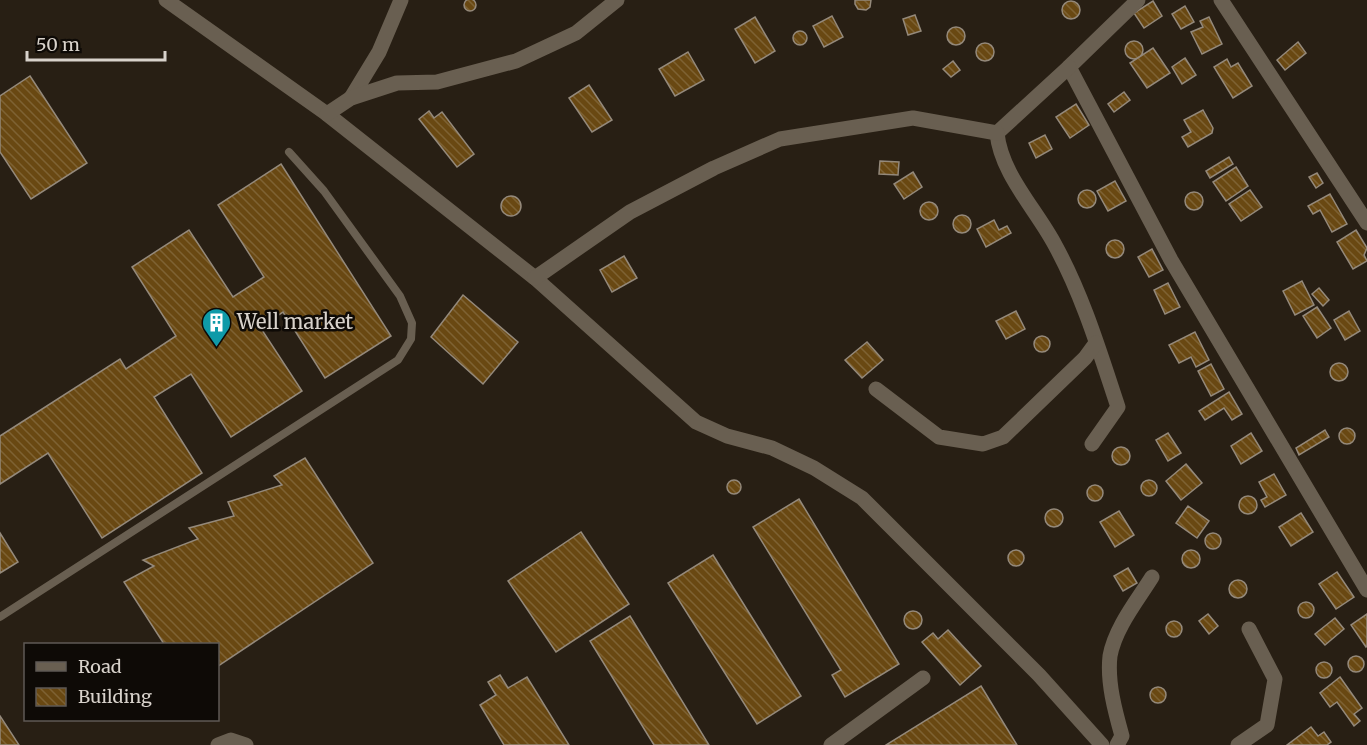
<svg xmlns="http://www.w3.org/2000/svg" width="1367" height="745" viewBox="0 0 1367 745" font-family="Merriweather,serif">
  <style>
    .building { fill: url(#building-back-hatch); stroke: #94897b; stroke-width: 1.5 }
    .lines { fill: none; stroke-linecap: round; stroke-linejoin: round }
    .lane { stroke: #695f51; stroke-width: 8 }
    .street { stroke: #695f51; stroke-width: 15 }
    .labels { text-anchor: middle; stroke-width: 5; stroke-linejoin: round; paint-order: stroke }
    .poi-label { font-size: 20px; fill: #d8d2cb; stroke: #0e0a06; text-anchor: start }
  </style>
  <defs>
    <pattern id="building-back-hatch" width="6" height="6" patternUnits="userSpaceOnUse" patternTransform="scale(1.5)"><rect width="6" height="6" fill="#694812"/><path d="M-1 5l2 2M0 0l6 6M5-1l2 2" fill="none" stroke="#7e6233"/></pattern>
  </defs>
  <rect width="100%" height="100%" fill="#281f14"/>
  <!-- building -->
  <g class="building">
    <circle cx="470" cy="5" r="6"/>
    <polygon points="871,0 870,7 866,10 858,9 855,4 855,0"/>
    <circle cx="1071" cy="10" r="9"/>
    <polygon points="1153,1 1162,16 1144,28 1134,13"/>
    <polygon points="1185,6 1194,22 1181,29 1172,14"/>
    <polygon points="915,15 921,31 908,35 903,19"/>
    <polygon points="832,16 843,37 824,47 813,26"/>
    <polygon points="755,17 775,51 755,63 735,29"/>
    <polygon points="1209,17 1222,44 1202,54 1191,32 1203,27 1200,21"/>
    <circle cx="956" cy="36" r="9"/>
    <circle cx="800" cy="38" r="7"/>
    <circle cx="1134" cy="50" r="9"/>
    <polygon points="1298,42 1306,53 1285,70 1277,60"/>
    <circle cx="985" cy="52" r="9"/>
    <polygon points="1153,48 1170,73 1147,88 1130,63"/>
    <polygon points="688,52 704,80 675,96 659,69"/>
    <polygon points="1185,58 1196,75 1182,84 1172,67"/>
    <polygon points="1227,59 1231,67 1238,63 1252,86 1233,98 1214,67"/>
    <polygon points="953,61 960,70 951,77 943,69"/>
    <polygon points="30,76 87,163 31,199 0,152 0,96"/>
    <polygon points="589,85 612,120 592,132 569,98"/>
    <polygon points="1124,92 1130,100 1114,112 1108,104"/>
    <polygon points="1076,104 1089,125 1070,138 1056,117"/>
    <polygon points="1203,110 1213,128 1212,133 1188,147 1182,137 1191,132 1184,120"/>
    <polygon points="429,111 434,118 442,112 474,154 457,167 419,119"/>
    <polygon points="1045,135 1052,149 1036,158 1029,143"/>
    <polygon points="1229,157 1233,164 1210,178 1206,171"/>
    <polygon points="880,161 899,162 898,175 879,174"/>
    <polygon points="281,164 391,336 325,378 283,312 260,327 302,391 231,437 191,374 154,397 202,473 102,538 48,453 0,484 0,436 120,359 126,369 176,336 132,267 189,230 233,297 264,277 218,205"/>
    <polygon points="1236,167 1248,186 1226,201 1213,182"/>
    <polygon points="913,172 922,187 904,199 894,184"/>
    <polygon points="1317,173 1323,183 1316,188 1309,177"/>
    <polygon points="1115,181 1126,201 1108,211 1097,191"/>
    <circle cx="1087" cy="199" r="9"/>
    <polygon points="1250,190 1262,207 1241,221 1229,204"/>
    <circle cx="1194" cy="201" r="9"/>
    <polygon points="1330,194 1347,224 1332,232 1320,210 1313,214 1308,206"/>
    <circle cx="511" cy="206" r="10"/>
    <circle cx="929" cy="211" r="9"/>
    <circle cx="962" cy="224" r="9"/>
    <polygon points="994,220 999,230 1007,226 1011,233 986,247 977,229"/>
    <polygon points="1356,230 1367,248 1364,255 1367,261 1353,269 1337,242"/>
    <circle cx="1115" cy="249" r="9"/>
    <polygon points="1152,249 1163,270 1149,277 1138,257"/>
    <polygon points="624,256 637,278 612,292 600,270"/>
    <polygon points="1302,281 1314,305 1295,315 1283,291"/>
    <polygon points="1168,283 1180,307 1165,314 1154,290"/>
    <polygon points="1319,288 1329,300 1323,306 1312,294"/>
    <polygon points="463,295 518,342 483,384 431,337"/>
    <polygon points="1317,307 1331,328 1317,338 1303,316"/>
    <polygon points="1016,311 1025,329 1006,339 996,321"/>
    <polygon points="1349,311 1360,331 1345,340 1334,320"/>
    <polygon points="1195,332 1209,360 1196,367 1191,357 1179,363 1169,345"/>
    <circle cx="1042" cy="344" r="8"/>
    <polygon points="867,342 883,360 862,378 845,360"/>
    <circle cx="1339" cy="372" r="9"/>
    <polygon points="1211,364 1224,389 1211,396 1198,371"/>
    <polygon points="1229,392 1242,414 1232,420 1224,408 1205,420 1199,411"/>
    <circle cx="1347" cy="436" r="8"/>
    <polygon points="1325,430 1329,437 1299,455 1296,448"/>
    <polygon points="1168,433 1181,453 1168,461 1156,440"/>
    <polygon points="1251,433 1262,451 1241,464 1231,446"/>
    <circle cx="1121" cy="456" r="9"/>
    <polygon points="305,458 373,563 218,666 218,644 164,644 124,582 154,566 143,560 198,539 189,528 234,516 228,502 282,485 274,476"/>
    <polygon points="1186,464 1202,483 1181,500 1166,481"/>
    <polygon points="1274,474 1286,495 1265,507 1261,500 1267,497 1259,482"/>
    <circle cx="1149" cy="488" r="8"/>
    <circle cx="734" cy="487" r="7"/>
    <circle cx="1095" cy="493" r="8"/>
    <circle cx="1248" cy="505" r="9"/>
    <polygon points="799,499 899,664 845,697 832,675 841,670 753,527"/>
    <polygon points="1188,506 1209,521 1197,538 1176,523"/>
    <circle cx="1054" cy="518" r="9"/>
    <polygon points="1119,511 1134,535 1115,547 1100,522"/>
    <polygon points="1301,513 1313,532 1291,546 1279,527"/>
    <polygon points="581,532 629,604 556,652 508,581"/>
    <polygon points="0,533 18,562 0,573"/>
    <circle cx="1213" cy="541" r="8"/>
    <circle cx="1016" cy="558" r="8"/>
    <circle cx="1191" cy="559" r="9"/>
    <polygon points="713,555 801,696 757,724 668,583"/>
    <polygon points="1128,568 1137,583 1123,591 1114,576"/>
    <polygon points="1337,572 1354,597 1336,609 1319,584"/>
    <circle cx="1238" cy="589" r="9"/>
    <circle cx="1306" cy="610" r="8"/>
    <circle cx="913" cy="620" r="9"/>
    <polygon points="1208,614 1218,626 1209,634 1199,621"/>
    <polygon points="1367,614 1367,646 1366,647 1351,625"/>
    <polygon points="630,616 709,745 654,745 590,641"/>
    <polygon points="1335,618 1344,629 1325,645 1315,634"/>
    <circle cx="1174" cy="629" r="8"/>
    <polygon points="948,630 981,666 960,685 922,642 933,633 938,639"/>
    <circle cx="1356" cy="664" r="8"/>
    <circle cx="1324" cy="670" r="8"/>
    <polygon points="500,675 508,688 527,677 569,745 504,745 480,705 496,695 488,682"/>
    <polygon points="1340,677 1362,708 1354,714 1360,721 1354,726 1337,702 1330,707 1320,693"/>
    <polygon points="981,686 1017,745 886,745"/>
    <circle cx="1158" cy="695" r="8"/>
    <polygon points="0,716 19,745 0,745"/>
    <polygon points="1311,727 1318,736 1324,732 1331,742 1327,745 1287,745"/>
  </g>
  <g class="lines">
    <!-- lane -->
    <polyline class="lane" points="0,617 398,360 411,339 412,323 400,296 324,191 289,152"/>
    <!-- street -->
    <g class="street">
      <polyline points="166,0 327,114 535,278 696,422 727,436 772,448 814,468 862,498 1039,675 1102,745"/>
      <polyline points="1138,0 1069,67 1171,260 1367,590"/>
      <polyline points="1221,0 1367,223"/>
      <path d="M1069,67L997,133C1001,174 1036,209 1055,245C1083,296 1100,353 1118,407L1092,444"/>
      <polyline points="351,98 379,52 401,0"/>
      <polyline points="327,114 351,98 397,83 437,82 516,61 576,33 617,0"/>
      <polyline points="535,278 630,212 714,168 780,139 913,118 997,133"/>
      <polyline points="876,389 939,437 983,444 1003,437 1085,358 1096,343"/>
      <polyline points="218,745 231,740 246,745"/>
      <polyline points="831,745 923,678"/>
      <path d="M1117,745L1122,736C1115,711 1107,682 1110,656C1115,628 1137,601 1152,577"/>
      <polyline points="1238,745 1267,725 1275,679 1249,629"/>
    </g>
  </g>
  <!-- icons -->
  <defs>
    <symbol id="building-pin" viewBox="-11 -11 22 30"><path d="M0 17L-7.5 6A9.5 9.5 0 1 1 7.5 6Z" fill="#0f9aa8" stroke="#0e0a06"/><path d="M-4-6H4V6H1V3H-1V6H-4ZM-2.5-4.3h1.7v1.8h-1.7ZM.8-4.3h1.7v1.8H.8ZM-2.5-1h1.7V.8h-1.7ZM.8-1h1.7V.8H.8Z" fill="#fff"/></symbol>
  </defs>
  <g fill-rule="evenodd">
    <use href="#building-pin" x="200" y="306" width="33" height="45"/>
  </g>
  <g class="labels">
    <!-- poi labels -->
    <g class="poi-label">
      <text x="237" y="329">Well market</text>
    </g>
  </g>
  <!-- legend -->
  <rect x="24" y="643" width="195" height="78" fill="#0e0a06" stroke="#5f5a55" stroke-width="1.5"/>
  <rect x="36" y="662" width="30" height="9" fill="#695f51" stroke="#5f5a55" stroke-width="1.5"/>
  <text x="78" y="673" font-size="18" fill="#d8d2cb">Road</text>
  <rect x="36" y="688" width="30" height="18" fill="url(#building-back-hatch)" stroke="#5f5a55" stroke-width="1.5"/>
  <text x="78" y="703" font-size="18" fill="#d8d2cb">Building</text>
  <!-- scale -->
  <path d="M27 51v9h138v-9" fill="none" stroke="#d8d2cb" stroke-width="3"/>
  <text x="36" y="51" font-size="18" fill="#d8d2cb" stroke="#0e0a06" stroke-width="4.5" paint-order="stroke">50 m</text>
</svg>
